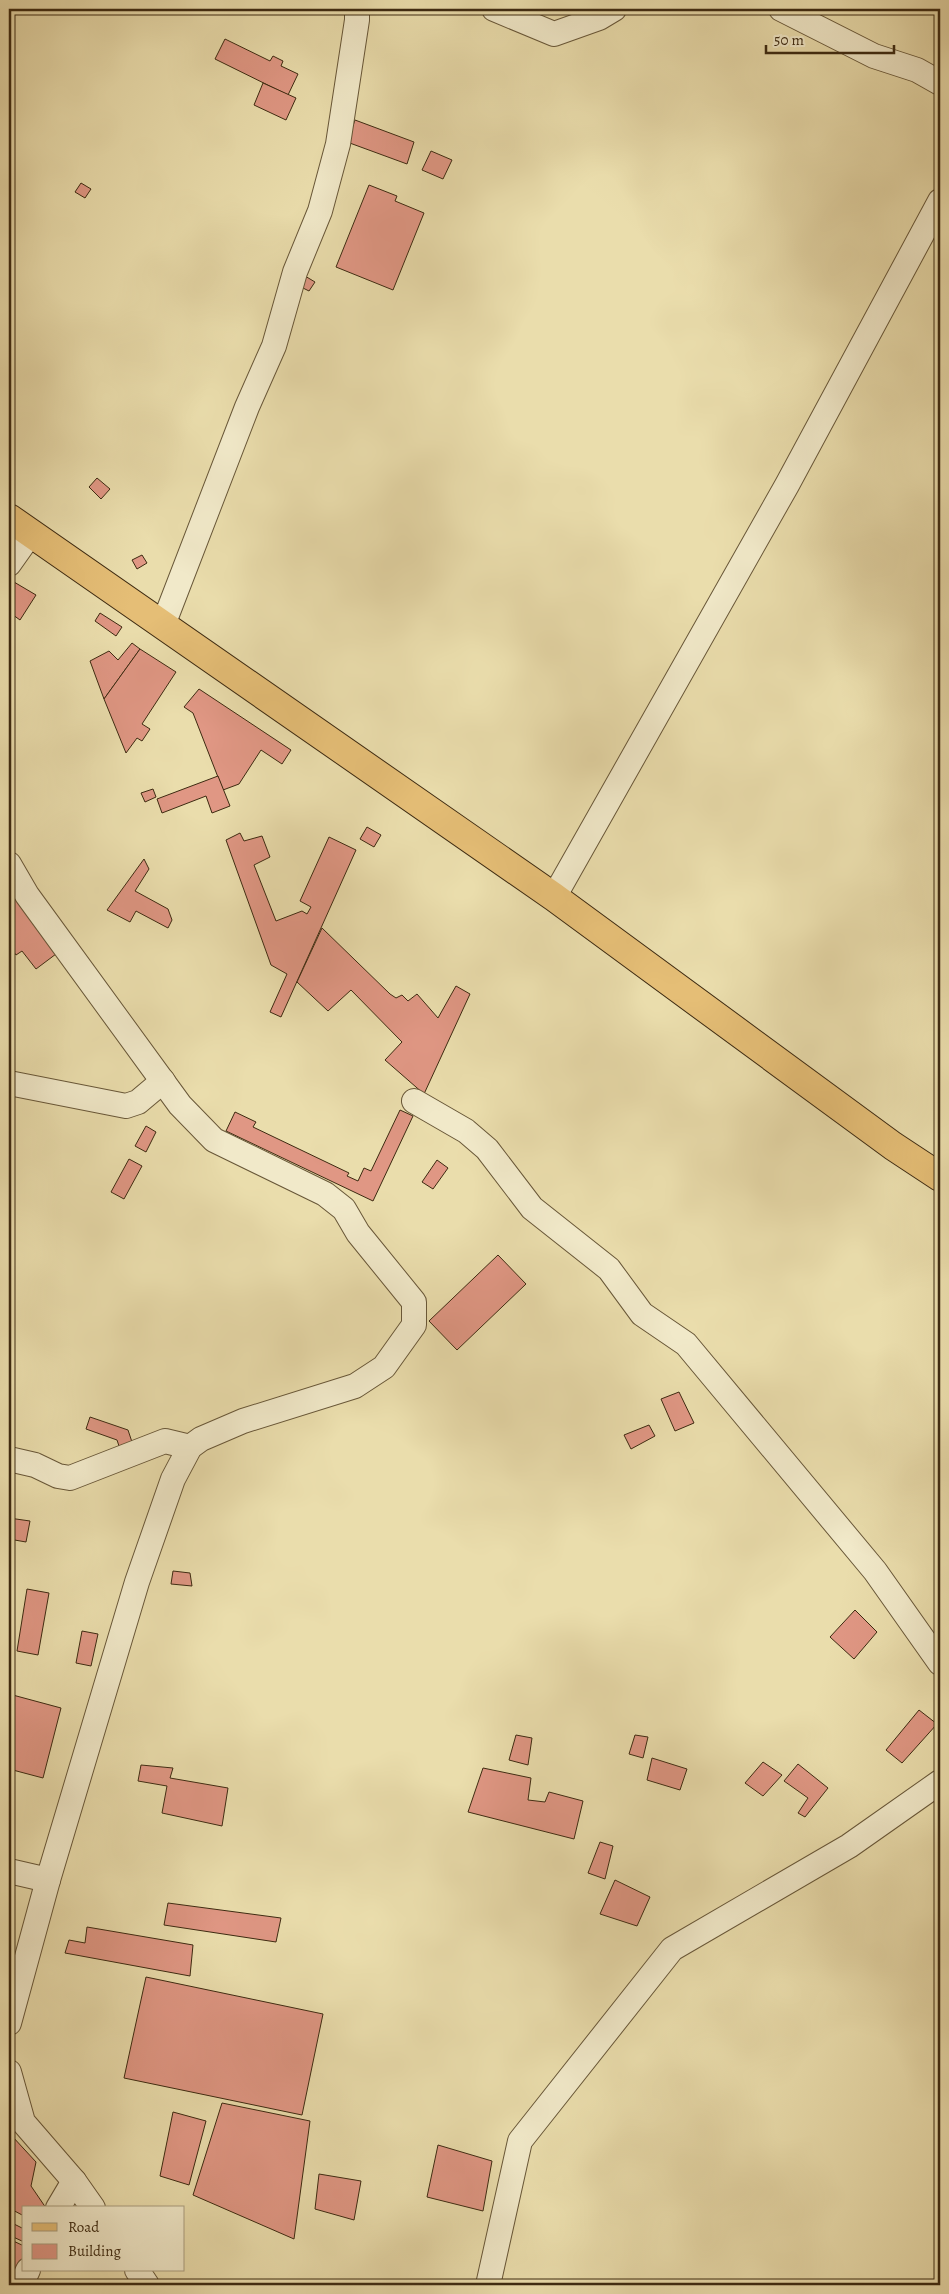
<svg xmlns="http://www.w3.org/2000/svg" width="949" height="2294" viewBox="0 0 949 2294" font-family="Alegreya,serif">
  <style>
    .building { fill: #e09784; stroke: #3d2a11 }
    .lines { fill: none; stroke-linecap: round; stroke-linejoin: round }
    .minor-casing { stroke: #685738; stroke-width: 26 }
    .major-casing { stroke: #3d2a11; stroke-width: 30 }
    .minor { stroke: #f1e9c9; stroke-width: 24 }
    .major { stroke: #e5be76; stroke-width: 28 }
  </style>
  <rect width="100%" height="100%" fill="#eaddac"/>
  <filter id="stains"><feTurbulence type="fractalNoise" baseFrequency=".004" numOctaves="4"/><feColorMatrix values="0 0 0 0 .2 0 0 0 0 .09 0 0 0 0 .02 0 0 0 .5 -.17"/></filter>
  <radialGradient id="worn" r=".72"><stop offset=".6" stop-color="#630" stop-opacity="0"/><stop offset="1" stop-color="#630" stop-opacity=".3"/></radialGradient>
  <!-- building -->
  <g class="building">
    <polygon points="225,39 270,61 273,56 283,61 281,66 298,74 288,95 215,59"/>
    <polygon points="263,83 296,98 286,120 254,105"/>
    <polygon points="355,120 414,142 407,164 347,142"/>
    <polygon points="431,151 452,160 443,179 422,170"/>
    <polygon points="81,183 91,189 85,198 75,192"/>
    <polygon points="369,185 397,196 395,201 424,213 393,290 336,267"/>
    <polygon points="305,276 315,282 309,291 299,286"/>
    <polygon points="97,478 110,489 101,499 89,487"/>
    <polygon points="142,555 147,563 137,569 132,560"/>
    <polygon points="14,582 36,595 20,620 9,612 9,590"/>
    <polygon points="100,613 122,627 116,636 95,621"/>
    <polygon points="132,643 140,649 104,699 90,661 109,651 118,660"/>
    <polygon points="140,649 176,672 142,724 150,729 142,741 137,738 126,753 104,699"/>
    <polygon points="199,689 291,750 282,764 261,750 239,784 223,790 193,713 184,707"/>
    <polygon points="218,776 230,806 212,813 206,796 162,813 157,799"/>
    <polygon points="153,789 156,797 145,802 141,793"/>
    <polygon points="367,827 381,835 374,847 360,839"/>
    <polygon points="240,833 244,841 262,836 270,857 254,865 276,921 302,911 307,914 311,907 300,901 329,837 356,850 281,1017 270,1012 287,974 271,965 226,840"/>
    <polygon points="144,859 149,869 135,891 168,909 172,920 168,928 136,911 130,922 107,910"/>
    <polygon points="9,891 15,892 60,951 36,969 22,951 16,955 9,945"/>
    <polygon points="322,928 390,994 396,998 402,995 408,1001 417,994 438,1018 456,986 470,994 424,1094 385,1060 402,1042 351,990 328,1011 297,982"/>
    <polygon points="400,1110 413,1116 373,1201 226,1131 235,1112 256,1122 253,1127 349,1173 347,1176 358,1181 364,1168 371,1171"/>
    <polygon points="146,1126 156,1132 146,1152 135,1146"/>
    <polygon points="129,1159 142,1166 124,1199 111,1192"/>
    <polygon points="437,1160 448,1168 433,1189 422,1182"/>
    <polygon points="498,1255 526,1284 457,1350 429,1321"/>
    <polygon points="679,1392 694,1423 675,1431 661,1399"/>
    <polygon points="90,1417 128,1430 132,1442 119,1446 117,1440 86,1429"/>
    <polygon points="649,1425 655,1436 631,1449 624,1435"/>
    <polygon points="9,1518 30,1521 26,1542 9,1539"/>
    <polygon points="173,1571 190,1573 192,1586 171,1584"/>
    <polygon points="27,1589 49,1593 38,1655 17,1651"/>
    <polygon points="855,1610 877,1632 854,1659 830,1637"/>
    <polygon points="82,1631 98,1634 91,1666 76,1663"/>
    <polygon points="9,1694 61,1708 43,1778 9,1769"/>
    <polygon points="919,1710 937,1724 902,1763 886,1750"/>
    <polygon points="516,1735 532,1738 528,1765 509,1760"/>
    <polygon points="635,1735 648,1737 643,1758 629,1754"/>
    <polygon points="652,1758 687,1769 680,1790 647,1780"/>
    <polygon points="763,1762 782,1775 763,1796 745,1783"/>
    <polygon points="798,1764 828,1788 805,1817 798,1813 808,1798 784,1781"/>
    <polygon points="141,1765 173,1768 170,1778 228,1788 222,1826 162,1813 167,1786 138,1781"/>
    <polygon points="483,1768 531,1778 528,1800 545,1802 549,1792 583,1801 574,1839 468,1812"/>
    <polygon points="600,1842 613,1846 605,1879 588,1873"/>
    <polygon points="615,1880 650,1897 637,1926 600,1914"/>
    <polygon points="168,1903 281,1918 276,1942 164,1925"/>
    <polygon points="87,1927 193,1945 190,1976 65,1953 69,1940 85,1943"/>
    <polygon points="146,1977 323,2014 302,2115 124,2078"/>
    <polygon points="222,2103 310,2121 294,2239 193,2195"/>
    <polygon points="173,2112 206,2121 189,2185 160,2176"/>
    <polygon points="12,2136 36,2162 31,2186 46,2208 24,2208 24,2216 9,2208 11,2188 9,2187 9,2142"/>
    <polygon points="438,2145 492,2161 483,2211 427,2197"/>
    <polygon points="319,2174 361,2181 354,2220 315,2209"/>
    <polygon points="14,2224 24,2229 24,2242 9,2235"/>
    <polygon points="9,2239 24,2246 24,2256 10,2285"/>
  </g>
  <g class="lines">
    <defs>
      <g id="minor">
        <polyline points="494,9 554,34 599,18 614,9"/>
        <polyline points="781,9 874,56 917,70 940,83"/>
        <polyline points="9,564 31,533"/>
        <polyline points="163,625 247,407 274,346 295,272 320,211 338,144 357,20 357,9"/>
        <polyline points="9,864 27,895 180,1105 214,1140 325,1194 344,1209 358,1233 414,1302 414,1325 384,1367 355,1386 243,1421 201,1439 190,1447 173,1479 137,1582 48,1880 9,2023"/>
        <polyline points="554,897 787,485 940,201"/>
        <polyline points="9,1083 126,1106 138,1102 163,1081"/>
        <polyline points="414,1101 466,1131 487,1149 532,1208 609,1269 642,1314 686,1344 875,1571 940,1663"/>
        <polyline points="9,1459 35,1465 58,1476 70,1478 165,1441 190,1447"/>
        <polyline points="9,1871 48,1880"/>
        <polyline points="9,2072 23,2122 74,2181 93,2208"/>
        <polyline points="58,2208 74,2181"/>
        <polyline points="137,2270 147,2285"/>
        <polyline points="21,2285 28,2270"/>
        <polyline points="488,2285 520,2141 672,1949 849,1846 940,1782"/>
      </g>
      <polyline id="major" points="9,518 554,897 893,1146 940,1177"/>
    </defs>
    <!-- minor casing -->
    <use href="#minor" class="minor-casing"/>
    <!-- major casing -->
    <use href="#major" class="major-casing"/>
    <!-- minor -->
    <use href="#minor" class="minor"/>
    <!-- major -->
    <use href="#major" class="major"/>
  </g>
  <!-- margin -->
  <rect width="949" height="2294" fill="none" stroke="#eaddac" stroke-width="30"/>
  <rect x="10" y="10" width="929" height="2274" fill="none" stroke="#3d2a11" stroke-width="2.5"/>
  <rect x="15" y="15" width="919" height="2264" fill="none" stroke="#3d2a11"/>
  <!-- legend -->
  <rect x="22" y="2206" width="162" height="65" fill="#f1e9c9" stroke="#a99d7f"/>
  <rect x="32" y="2223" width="25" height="8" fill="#e5be76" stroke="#a99d7f"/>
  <text x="68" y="2232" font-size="15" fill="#3d2a11">Road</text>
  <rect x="32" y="2244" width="25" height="15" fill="#e09784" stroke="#a99d7f"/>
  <text x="68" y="2256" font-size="15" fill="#3d2a11">Building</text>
  <!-- scale -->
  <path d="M766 45v8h128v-8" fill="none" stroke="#3d2a11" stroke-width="2.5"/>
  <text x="774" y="45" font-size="15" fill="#3d2a11" stroke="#f1e9c9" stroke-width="4" paint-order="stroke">50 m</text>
  <rect width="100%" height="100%" filter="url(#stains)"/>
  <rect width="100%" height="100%" fill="url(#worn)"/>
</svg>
